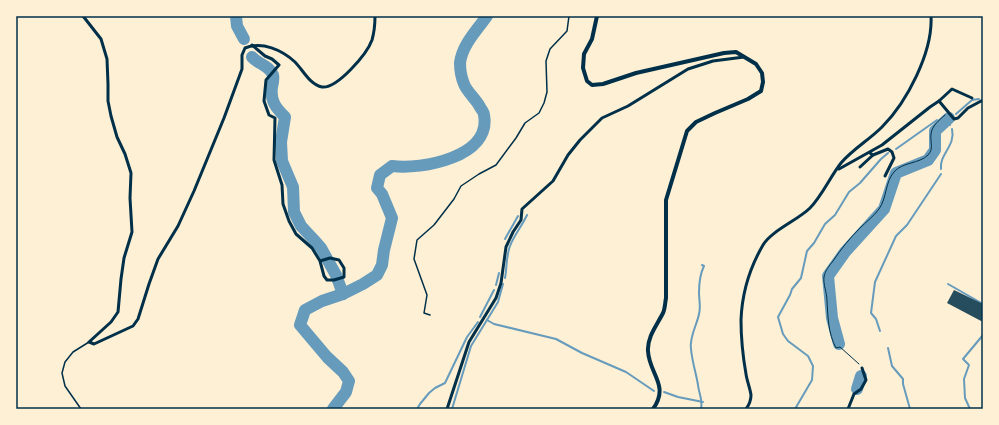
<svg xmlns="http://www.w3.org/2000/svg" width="999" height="425" viewBox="0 0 999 425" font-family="'Libre Baskerville',serif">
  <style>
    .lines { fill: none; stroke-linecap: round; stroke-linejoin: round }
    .stream { stroke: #669bbc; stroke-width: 2 }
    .river { stroke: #669bbc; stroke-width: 12 }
    .building { fill: #264d5e }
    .path { stroke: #003049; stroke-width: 1 }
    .service { stroke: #003049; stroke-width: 1.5 }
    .minor { stroke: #003049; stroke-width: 3 }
    .tertiary { stroke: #003049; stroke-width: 4 }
    .neatline { fill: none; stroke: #003049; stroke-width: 1.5 }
  </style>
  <rect width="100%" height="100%" fill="#fdf0d5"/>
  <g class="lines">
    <!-- stream -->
    <g class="stream">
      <polyline points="956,114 972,100 979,99"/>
      <polyline points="944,117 950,125"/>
      <polyline points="896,149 937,120"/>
      <path d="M941,169C939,154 956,146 952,129"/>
      <polyline points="505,239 518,216"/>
      <path d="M505,278C507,268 506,256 510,246C514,235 522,226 527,215"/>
      <polyline points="948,284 983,304"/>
      <polyline points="496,285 499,273"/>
      <polyline points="480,317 494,290"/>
      <polyline points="487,320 494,324 556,339 582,353 626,372 654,391"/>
      <polyline points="880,331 876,319 871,313 875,282 896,236 907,225 941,174"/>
      <polyline points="888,348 892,366 903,379 903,384 910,409"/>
      <polyline points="664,392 678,397 703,402"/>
      <polyline points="417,409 420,404 429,393 435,388 445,383 467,337 478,322"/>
      <polyline points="452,409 471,346 498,302 503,284"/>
      <path d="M701,409C703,400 699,394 698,385C696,373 692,361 691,349C689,337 697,325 699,314C701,306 699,300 699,293C699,283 700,274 704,266L702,265"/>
      <polyline points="795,409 812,380 813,366 808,356 788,341 783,334 778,317 790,295 792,289 801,278 807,251 814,243 825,224 835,215 849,192 860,183 881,159 888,153"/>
      <polyline points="970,409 965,398 964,379 969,365 963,359 983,335"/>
    </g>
    <!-- river -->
    <g class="river">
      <polyline points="236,16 237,26 244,39"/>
      <path d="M252,57C258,64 270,66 273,75C274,79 273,83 272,87C270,101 276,108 285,117L281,142L282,161L293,187L294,212L301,226L314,240L321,248L336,275L343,294"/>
      <polyline points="839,344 832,318 828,276 845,252 884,209 896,173 928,160 935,150 935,131 949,118"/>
      <polyline points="857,389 861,376"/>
      <path d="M333,409L346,392L349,381L343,372L327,357L300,325L305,310L322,301L343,294L363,284L377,275L382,265L384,250L392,218L382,194L377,188L380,175L392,166C421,170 492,157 484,115C484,112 481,109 480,107C476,99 467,92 464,84C462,79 460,69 460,63C462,45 477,30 487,16"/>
    </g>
  </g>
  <!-- building -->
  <polygon class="building" points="954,290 983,304 983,322 947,303"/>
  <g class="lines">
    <!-- path -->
    <path class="path" d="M859,364L840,347L836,348C828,333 828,317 827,301C827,293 823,284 824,277C825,271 829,266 833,261C841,249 850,238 860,228C866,222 874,216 879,209C887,198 885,182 894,172C902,162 919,164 928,155C934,149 930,142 931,134C932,126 938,121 945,115"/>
    <!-- service -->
    <g class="service">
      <polyline points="430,315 424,313 427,295 414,259 417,240 434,225 454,199 461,186 479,174 496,165 516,138 525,123 539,113 544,103 547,92 546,61 550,49 567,31 569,16"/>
      <polyline points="81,409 65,386 62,373 65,362 73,352 89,342"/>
    </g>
    <!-- minor -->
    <g class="minor">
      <path d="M83,16L101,39L107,59L108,84V101L111,116L117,137L125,154L131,173L130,198L132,232L124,258L121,279L118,312L111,322L89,342L94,344L133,326L138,319L149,284L158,259L178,226L194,191L224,118L242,69V55L245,48C262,41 282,50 295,62C303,70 310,85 322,87C337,89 367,54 372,40C374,33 375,24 375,16"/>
      <polyline points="252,45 265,56 272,59 279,65 266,80 264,101 269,115 275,118 274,160 282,185 283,204 289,221 296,234 312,248 320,261 324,276 327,280 334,280 344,277 344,268 339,260 330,258 320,261"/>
      <polyline points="939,101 954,119 958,118 968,108 983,100"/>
      <polyline points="870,153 873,155 888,149 892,152 894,158 885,176"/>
      <polyline points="860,167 873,155"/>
      <polyline points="839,169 882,145 930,107 939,101 952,89 972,98"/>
      <polyline points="447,409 469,342 496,298 501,283 506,247 513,232 521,220 522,209 553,181 568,155 580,140 602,118 628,106 688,69 713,61 744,57"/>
      <path d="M746,409C749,405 751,400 751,395C750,388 747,381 746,374C743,357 741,338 741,320C742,293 749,269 763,245C771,231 798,220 810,208C822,196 830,177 841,163C853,149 869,140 882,127C907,102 933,52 931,16"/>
      <polyline points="848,409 854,394 861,389 866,380 862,368"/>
    </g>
    <!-- tertiary -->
    <path class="tertiary" d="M597,16L592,39L584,54L583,68L587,81L592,85L603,84L636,73L724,53L736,52L756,64L762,73L763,82L761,91L748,99L715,113L696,122L687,131L666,200V298C665,303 665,309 663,313C657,325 647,337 648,351C649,374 670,385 653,409"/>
  </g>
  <!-- border -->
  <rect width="999" height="425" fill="none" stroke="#fdf0d5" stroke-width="34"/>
  <rect x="17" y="17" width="965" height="391" class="neatline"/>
</svg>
